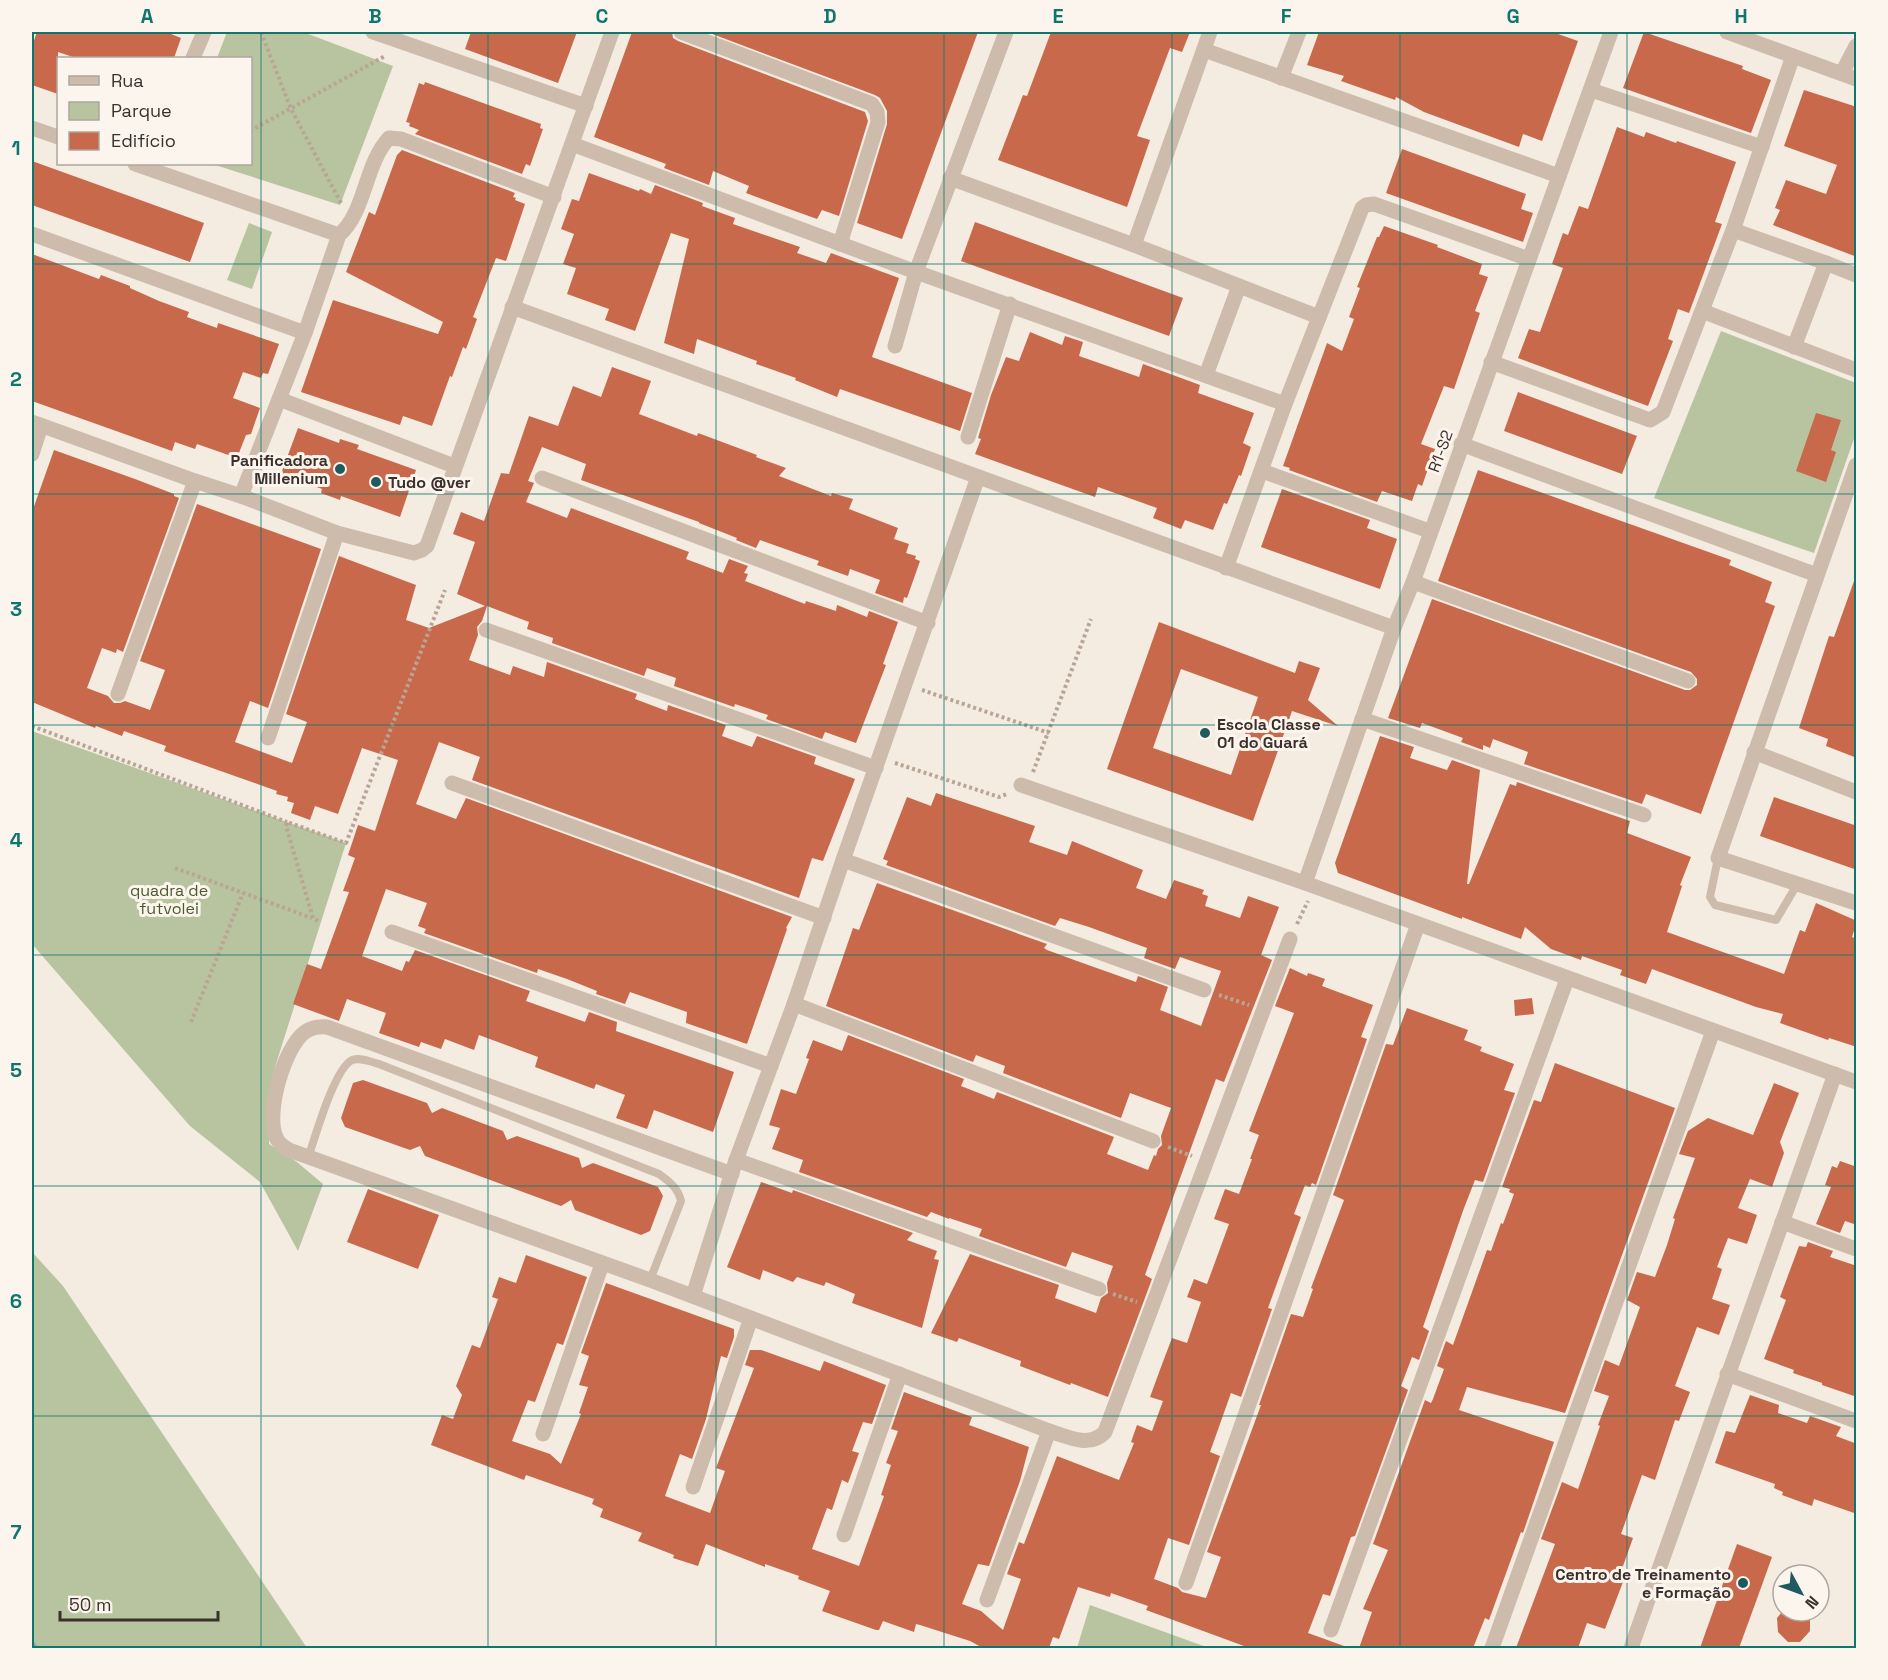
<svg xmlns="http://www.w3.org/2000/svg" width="1888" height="1680" viewBox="0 0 1888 1680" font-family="'Space Grotesk',sans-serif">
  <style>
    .green { fill: #b8c4a0 }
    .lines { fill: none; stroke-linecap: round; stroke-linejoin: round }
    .stream { stroke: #7fb0b2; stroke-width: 6 }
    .building { fill: #c8694b; fill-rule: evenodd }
    .path { stroke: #b9a596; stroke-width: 4; stroke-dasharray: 3 3; stroke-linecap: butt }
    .service { stroke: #cdbbac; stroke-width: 8 }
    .minor { stroke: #cdbbac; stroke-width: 15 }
    .grid { fill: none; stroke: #0f766e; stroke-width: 1.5; stroke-opacity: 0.55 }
    .poi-dot { fill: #1f5a5e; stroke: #fbf5ee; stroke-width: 2 }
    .labels { text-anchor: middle; stroke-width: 6; stroke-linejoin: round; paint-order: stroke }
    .street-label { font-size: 16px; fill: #3b302b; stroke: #fbf5ee }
    .poi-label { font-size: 16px; font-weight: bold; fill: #3b302b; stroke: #fbf5ee; text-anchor: end }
    .park-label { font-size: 16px; fill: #4a5a2e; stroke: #fbf5ee }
    .neatline { fill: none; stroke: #0f766e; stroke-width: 2 }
    .grid-label { font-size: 20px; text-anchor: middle; font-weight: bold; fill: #0f766e }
  </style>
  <rect width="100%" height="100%" fill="#f4ebe1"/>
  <!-- green -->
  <g class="green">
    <polygon points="227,32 303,32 393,66 340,205 212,164 250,164 250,58 217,58"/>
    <polygon points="249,223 272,232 252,289 227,280"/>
    <polygon points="1721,331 1856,383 1856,433 1814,553 1654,498"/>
    <polygon points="32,731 346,843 275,1067 269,1144 297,1162 323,1184 298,1251 260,1182 190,1126 32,944"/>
    <polygon points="32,1252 63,1286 307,1648 32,1648"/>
    <polygon points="1090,1605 1209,1648 1077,1648"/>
  </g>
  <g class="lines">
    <!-- stream -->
    <polyline class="stream" points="32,1644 35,1648"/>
  </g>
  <!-- building -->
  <g class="building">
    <polygon points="37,32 166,32 181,38 174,58 76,58 58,52 58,94 32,85 32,46"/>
    <polygon points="471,32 577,32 558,83 465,49"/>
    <polygon points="632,32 672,32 673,38 678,41 865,112 868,121 839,216 822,210 817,219 781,206 746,193 749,186 713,171 709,185 664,168 666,164 594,137"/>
    <polygon points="707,32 978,32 902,239 857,223 887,124 887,111 880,98 875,95"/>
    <polygon points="1051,32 1190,32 1182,52 1170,48 1137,136 1150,140 1127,207 998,160 1023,95 1027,96"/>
    <polygon points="1319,32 1558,32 1558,34 1578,41 1542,141 1523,134 1519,147 1424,112 1396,97 1395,100 1341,81 1344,76 1307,65"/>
    <polygon points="1644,32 1743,66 1742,69 1771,80 1751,133 1623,88"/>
    <polygon points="425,82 541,124 540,128 543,129 530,166 526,164 522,174 415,134 419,130 409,126 410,123 406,122 419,83 424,85"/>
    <polygon points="1804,90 1857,107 1857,257 1773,225 1780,210 1775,208 1786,180 1826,194 1837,165 1784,146"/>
    <polygon points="1617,127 1644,137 1646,132 1676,143 1677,141 1736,162 1715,222 1722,224 1689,313 1678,309 1668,339 1673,341 1648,406 1518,358 1529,329 1540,332 1563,268 1552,264 1563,233 1568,235 1579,206 1588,209"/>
    <polygon points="1402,149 1526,194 1521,209 1533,213 1523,242 1386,193"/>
    <polygon points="402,150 515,193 513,197 516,198 515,200 525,204 506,261 496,258 473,317 477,319 466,349 463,347 452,377 450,376 432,426 403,416 400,425 301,392 333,300 438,334 443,322 346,272 369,212 375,215 397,155"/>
    <polygon points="32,161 204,223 190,262 32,205"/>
    <polygon points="589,173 639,191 640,189 651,194 655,185 703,203 702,206 735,218 733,224 800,247 797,253 826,263 831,253 899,278 872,357 972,393 960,431 840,389 837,397 795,380 796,378 756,364 757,361 697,339 694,354 664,343 689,239 671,233 635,331 605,320 609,309 567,294 576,268 563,264 574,234 561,229 572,199 579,201"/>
    <polygon points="975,222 1183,298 1169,336 961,261"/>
    <polygon points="1384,226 1438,245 1437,247 1482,264 1479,274 1488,277 1475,311 1480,313 1454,389 1444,386 1421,444 1435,449 1422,486 1418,484 1412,501 1382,491 1377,502 1289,470 1290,468 1283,466 1327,343 1342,351 1354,319 1349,317 1360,288 1357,287 1377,237 1379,237"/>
    <polygon points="32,254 99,279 101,275 130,286 130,288 159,301 189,312 187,317 217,328 218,323 279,344 268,374 263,373 261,378 243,372 233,398 260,408 251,434 246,435 237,458 197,444 195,449 175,442 172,451 32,401"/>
    <polygon points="1030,332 1062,345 1065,336 1083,342 1079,356 1139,377 1143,364 1200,385 1198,393 1254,413 1243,443 1251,447 1241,476 1239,475 1227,504 1224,503 1213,530 1185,520 1181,529 1153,518 1157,508 1098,487 1095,497 975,454 981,439 978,438 991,395 1006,357 1019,361"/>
    <polygon points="612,367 651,381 639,414 697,436 698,433 757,455 756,457 786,468 779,476 831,496 832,493 853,499 849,509 898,528 894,539 909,544 906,553 916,556 915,559 920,561 907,598 904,597 903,603 875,593 880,580 850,569 848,576 817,565 819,561 760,540 756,548 736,540 737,538 699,523 699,522 581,480 586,464 542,447 528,481 534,483 526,502 567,518 571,508 689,552 686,559 723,573 729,559 748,566 744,573 748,574 745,581 805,604 806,601 836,611 837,605 867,617 869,611 898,622 883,664 886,665 856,743 825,732 822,739 766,719 768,715 735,704 734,707 674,686 676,678 647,668 644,676 552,643 553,638 527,629 529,622 487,606 482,621 477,627 478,635 469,660 510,675 513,666 544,677 547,662 637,694 635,699 667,711 668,705 726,725 722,736 752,747 757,736 816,757 814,764 855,779 823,861 812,858 799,898 472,780 480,757 439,742 416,804 456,819 466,798 792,917 786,928 787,929 747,1044 686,1023 687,1012 630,992 625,1004 596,994 597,991 567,979 538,969 537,973 424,933 426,929 418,926 427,903 386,889 362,956 402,971 406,961 409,962 415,950 530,991 526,1001 585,1022 589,1012 617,1022 616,1031 734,1072 713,1132 654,1110 647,1129 616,1118 625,1095 596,1084 594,1089 535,1067 538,1057 479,1035 474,1050 445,1039 441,1049 421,1042 419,1047 379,1033 386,1013 347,999 339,1021 293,1004 307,964 321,969 349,892 343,891 355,858 348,855 358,825 375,831 398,760 362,748 338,814 315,806 310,820 291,813 294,803 287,801 288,797 276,794 277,791 164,751 166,746 124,731 122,736 96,726 95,728 32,702 32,512 54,450 135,479 174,494 174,496 179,498 123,652 117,649 116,653 102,648 87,688 108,696 114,703 120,703 125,701 150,710 165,670 140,661 197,504 321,549 268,708 250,701 235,742 292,763 307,722 286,714 339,556 416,585 406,620 429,628 485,606 457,594 475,542 453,534 461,512 484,521 501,473 509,474 529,416 558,426 573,386 601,397"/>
    <polygon points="1518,392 1637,436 1622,474 1504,431"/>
    <polygon points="1816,413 1841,420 1831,450 1836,452 1826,482 1796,471"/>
    <polygon points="298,428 339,443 340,439 359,445 357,449 416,470 400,517 341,496 340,500 321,493 322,489 281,474"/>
    <polygon points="1478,470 1731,560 1729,565 1772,582 1765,602 1775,606 1701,814 1646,794 1642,804 1524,764 1528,752 1493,739 1490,748 1483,745 1483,750 1461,742 1463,738 1422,723 1420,728 1388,718 1432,599 1685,690 1690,690 1697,685 1697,679 1691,672 1438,581"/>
    <polygon points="1282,489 1370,520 1367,528 1397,539 1380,589 1261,547"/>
    <polygon points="1854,581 1857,581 1857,758 1826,746 1828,739 1799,728 1829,636 1834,637"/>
    <path d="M1159,622L1295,673L1299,661L1320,668L1308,700L1338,726L1292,711L1253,821L1107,769ZM1181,669L1258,697L1231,775L1153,748Z"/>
    <polygon points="1380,736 1414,747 1410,758 1447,770 1452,760 1480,770 1467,884 1469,884 1510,784 1516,786 1517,782 1630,821 1627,833 1691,857 1680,885 1682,886 1667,932 1784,974 1800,930 1805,932 1816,903 1857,921 1852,937 1857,939 1857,1047 1829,1038 1828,1040 1780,1023 1783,1014 1756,1007 1652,969 1646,984 1620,975 1622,970 1582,956 1581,960 1551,949 1525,927 1521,939 1462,917 1462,919 1338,873 1335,863"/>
    <polygon points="936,793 1035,826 1029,842 1067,855 1072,841 1143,870 1136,888 1166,899 1174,880 1204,890 1202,894 1208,896 1205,906 1240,918 1248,896 1279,907 1261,955 1272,960 1224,1082 1216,1079 1145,1275 1152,1279 1108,1397 1071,1383 1070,1385 1020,1366 1021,1361 959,1338 957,1342 931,1333 970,1254 1059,1285 1055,1298 1096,1313 1101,1298 1108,1293 1107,1283 1113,1266 1072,1252 1066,1267 979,1236 982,1229 949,1218 949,1219 931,1212 927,1217 799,1172 803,1160 772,1149 780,1128 769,1125 781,1089 796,1094 809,1059 806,1058 813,1040 842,1051 848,1035 964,1079 961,1086 994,1099 997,1092 1114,1137 1107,1154 1148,1170 1154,1155 1156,1156 1158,1149 1162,1145 1161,1136 1171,1108 1130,1093 1121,1118 1003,1073 1005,1066 976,1055 973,1062 826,1006 853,928 859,930 877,883 1047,944 1044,948 1047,950 1077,961 1136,982 1138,976 1168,987 1160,1010 1201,1026 1221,971 1180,957 1175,969 1144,958 1147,948 1089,927 1060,918 1055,926 886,865 888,861 883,859 907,797 931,806"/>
    <polygon points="1774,797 1857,826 1857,870 1760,836"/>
    <polygon points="1290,968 1307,976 1308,973 1325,979 1322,986 1373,1005 1361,1037 1367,1039 1316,1185 1312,1183 1310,1187 1305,1185 1294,1214 1301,1217 1268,1308 1272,1309 1241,1397 1231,1393 1210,1452 1220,1456 1189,1545 1168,1538 1154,1579 1178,1588 1182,1592 1206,1598 1221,1557 1207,1552 1261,1405 1259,1405 1291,1314 1303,1317 1313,1289 1311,1288 1344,1200 1333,1195 1386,1044 1393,1045 1407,1008 1468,1030 1464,1040 1482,1047 1480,1051 1514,1064 1504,1090 1515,1093 1483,1182 1475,1180 1464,1208 1423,1327 1429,1331 1419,1360 1412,1357 1401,1386 1408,1390 1355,1536 1351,1537 1330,1596 1323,1594 1308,1633 1344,1646 1343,1648 1244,1648 1244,1646 1146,1610 1148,1606 1111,1593 1110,1597 1078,1587 1059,1639 1053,1637 1049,1648 983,1648 970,1641 920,1625 916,1624 914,1632 883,1621 879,1630 876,1630 822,1611 830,1591 798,1579 799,1576 765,1564 765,1567 706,1544 698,1566 673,1558 674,1555 638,1541 642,1533 600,1517 603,1509 592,1504 594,1499 526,1475 524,1480 431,1445 442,1415 453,1419 462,1395 456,1386 472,1345 480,1348 498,1299 492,1297 499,1277 516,1283 526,1255 587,1277 563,1345 557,1343 535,1402 528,1400 512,1441 550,1454 561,1464 581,1414 579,1413 588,1387 579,1385 589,1356 581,1353 606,1283 734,1329 734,1337 727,1358 721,1356 706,1419 692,1459 680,1454 665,1496 673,1499 710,1513 725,1471 716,1468 754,1368 745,1365 750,1350 761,1350 820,1371 824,1361 886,1385 872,1424 863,1422 852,1451 859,1453 848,1483 842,1480 832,1510 827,1508 812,1549 840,1559 859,1566 884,1496 881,1495 891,1465 886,1463 898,1431 891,1429 904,1392 972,1417 969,1425 1029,1447 1020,1481 989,1566 978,1564 962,1604 981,1611 1003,1630 1021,1579 1007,1574 1019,1542 1024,1544 1057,1456 1119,1480 1134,1443 1131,1442 1137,1425 1152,1431 1163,1401 1150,1397 1161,1367 1172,1338 1187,1343 1201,1302 1187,1297 1194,1279 1207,1284 1229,1224 1214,1219 1225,1189 1239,1194 1252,1159 1250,1159 1259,1135 1249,1131 1294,1013 1275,1006"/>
    <polygon points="1532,998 1534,1014 1515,1016 1514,1000"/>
    <polygon points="1555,1063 1675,1108 1565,1413 1467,1387 1459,1410 1554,1442 1523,1533 1521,1532 1489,1620 1485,1618 1473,1648 1359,1648 1372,1612 1363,1609 1388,1550 1373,1544 1425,1400 1431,1403 1433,1399 1444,1369 1437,1366 1446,1341 1453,1345 1487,1250 1491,1251 1501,1223 1503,1224 1514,1194 1509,1192 1510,1189 1502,1187 1534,1100 1541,1102"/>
    <polygon points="363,1080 427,1103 432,1113 442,1108 503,1131 507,1140 517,1136 579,1158 582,1168 593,1163 658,1187 663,1196 650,1231 641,1235 575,1210 571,1200 561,1206 425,1156 420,1146 410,1150 345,1127 341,1118 353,1083"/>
    <polygon points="1774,1083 1799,1093 1780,1142 1784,1153 1772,1187 1750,1179 1738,1208 1757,1215 1747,1244 1728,1238 1717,1267 1722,1269 1712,1299 1730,1305 1719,1335 1697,1327 1675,1386 1690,1392 1679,1421 1675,1420 1655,1480 1642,1475 1621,1534 1633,1538 1618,1580 1623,1582 1605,1629 1587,1623 1578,1648 1516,1648 1555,1544 1541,1539 1562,1482 1578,1489 1600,1426 1598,1425 1609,1396 1594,1391 1605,1360 1619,1366 1640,1307 1627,1300 1637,1272 1655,1277 1667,1245 1675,1219 1673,1218 1695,1158 1679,1154 1688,1131 1708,1118 1753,1135"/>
    <polygon points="1840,1161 1857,1167 1857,1225 1845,1221 1840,1233 1816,1224 1831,1187 1825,1185 1832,1166 1837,1168"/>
    <polygon points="761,1182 792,1193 793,1190 913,1233 907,1240 937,1251 934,1259 939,1260 922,1328 852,1303 855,1294 826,1282 824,1286 797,1277 793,1282 763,1270 760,1280 727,1267"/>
    <polygon points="368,1189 439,1215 418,1269 347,1242"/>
    <polygon points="1808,1242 1833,1251 1830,1257 1857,1266 1857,1397 1822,1385 1822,1383 1793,1373 1794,1370 1764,1359 1786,1300 1780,1297 1799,1246 1806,1247"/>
    <polygon points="1750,1395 1779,1405 1778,1413 1807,1423 1810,1416 1841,1427 1836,1436 1857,1444 1857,1514 1814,1499 1812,1506 1782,1495 1783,1492 1774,1488 1775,1484 1715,1463 1726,1431 1735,1433"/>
    <polygon points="1737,1544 1772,1557 1758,1596 1739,1648 1700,1648"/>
    <polygon points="1783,1611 1804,1611 1810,1619 1810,1631 1800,1642 1788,1642 1778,1632 1777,1618"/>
  </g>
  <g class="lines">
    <!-- path -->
    <g class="path">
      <polyline points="261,32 291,109 341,203"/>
      <polyline points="250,131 385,56"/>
      <polyline points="922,690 1049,733"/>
      <polyline points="32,726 287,822"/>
      <polyline points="895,763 999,797 1007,794"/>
      <polyline points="1033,772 1091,619"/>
      <polyline points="175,868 312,918"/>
      <polyline points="318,921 313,918 286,826 287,822 346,843 445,590"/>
      <polyline points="1297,924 1308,901"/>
      <polyline points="1219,995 1249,1005"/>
      <polyline points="191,1022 243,893"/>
      <polyline points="1168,1147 1192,1156"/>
      <polyline points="1113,1294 1137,1302"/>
    </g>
    <!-- service -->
    <g class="service">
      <polyline points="1718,858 1710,897 1715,905 1776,920 1798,883"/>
      <path d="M308,1158C315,1138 334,1069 352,1060C361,1057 371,1062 379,1064L659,1174C670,1182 678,1188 681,1201L650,1280"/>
    </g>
    <!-- minor -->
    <g class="minor">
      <polyline points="373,32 586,106"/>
      <polyline points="681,32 872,104 877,112 878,122 840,244"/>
      <polyline points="1727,32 1856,79"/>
      <polyline points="1204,50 1559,176"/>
      <polyline points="193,58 204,32"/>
      <polyline points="1842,73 1856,46"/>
      <polyline points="1281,78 1299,32"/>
      <polyline points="1591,90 1762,147"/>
      <polyline points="32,128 58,137"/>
      <polyline points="572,144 916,272 1285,404"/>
      <polyline points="135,164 339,235"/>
      <polyline points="950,178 1134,245 1319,317"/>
      <polyline points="1733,230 1826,263"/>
      <polyline points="32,234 305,333"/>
      <polyline points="1134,245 1210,32"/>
      <polyline points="512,307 1394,628"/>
      <polyline points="1702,311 1856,370"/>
      <polyline points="895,346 916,272 1006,32"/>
      <polyline points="1794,347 1826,263 1856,275"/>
      <polyline points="1491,362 1650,420 1663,412 1733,230 1793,56"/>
      <polyline points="1206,375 1239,286"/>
      <polyline points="279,399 454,466"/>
      <polyline points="32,422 195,481 241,496 337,533 414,553 422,550 427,546 612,32"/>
      <polyline points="968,437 1010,304"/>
      <polyline points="1461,444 1817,575"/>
      <polyline points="32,454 41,426"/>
      <polyline points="1856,465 1718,858 1856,903"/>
      <polyline points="1262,471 1429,531"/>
      <polyline points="542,478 928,623"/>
      <path d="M241,496L305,333L339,235C366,212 364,165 389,138L401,139L554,197"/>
      <polyline points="1226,568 1285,404 1362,208 1366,205 1374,204 1529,259"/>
      <polyline points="1413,582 1688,681"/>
      <polyline points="486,630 876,768"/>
      <polyline points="118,694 195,481"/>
      <polyline points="1362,719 1644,815"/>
      <polyline points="268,738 337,533"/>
      <polyline points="1754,752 1856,792"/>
      <polyline points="452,783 824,918"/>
      <polyline points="1021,785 1305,883 1856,1082"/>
      <polyline points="843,860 1204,990"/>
      <polyline points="1305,883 1394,628 1413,582 1611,32"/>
      <polyline points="392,932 771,1066"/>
      <polyline points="794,1004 1153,1141"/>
      <polyline points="736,1160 1099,1289"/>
      <path d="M732,1174L327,1027C319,1026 312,1027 305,1032C284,1047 265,1114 276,1137C278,1143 284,1147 289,1150L650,1280L1049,1431C1067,1436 1089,1449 1105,1432L1290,939"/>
      <polyline points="1782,1222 1856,1249"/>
      <polyline points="693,1296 736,1160 794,1004 843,860 978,477"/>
      <polyline points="1727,1374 1856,1421"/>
      <polyline points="543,1434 602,1264"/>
      <polyline points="693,1487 751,1318"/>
      <polyline points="844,1535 900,1374"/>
      <polyline points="1186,1583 1418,924"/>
      <polyline points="987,1600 1049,1431"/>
      <polyline points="1331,1630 1567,979"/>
      <polyline points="1492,1648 1713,1031"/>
      <polyline points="1631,1648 1835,1074"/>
    </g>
  </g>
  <!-- grid -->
  <path class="grid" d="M261,32V1648M488,32V1648M716,32V1648M944,32V1648M1172,32V1648M1400,32V1648M1627,32V1648M32,264H1856M32,494H1856M32,725H1856M32,955H1856M32,1186H1856M32,1416H1856"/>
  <!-- markers -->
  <g class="poi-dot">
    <circle cx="340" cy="469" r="6"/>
    <circle cx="376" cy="482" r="6"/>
    <circle cx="1205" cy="733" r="6"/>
    <circle cx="1743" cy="1583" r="6"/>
  </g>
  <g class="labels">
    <!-- street labels -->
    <g class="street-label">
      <text transform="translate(1440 451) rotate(-70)" y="6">R1-S2</text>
    </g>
    <!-- poi labels -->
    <g class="poi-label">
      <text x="328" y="466">Panificadora<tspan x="328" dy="18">Millenium</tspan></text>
      <text x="388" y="488" text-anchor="start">Tudo @ver</text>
      <text x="1217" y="730" text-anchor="start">Escola Classe<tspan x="1217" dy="18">01 do Guará</tspan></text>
      <text x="1731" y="1580">Centro de Treinamento<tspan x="1731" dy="18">e Formação</tspan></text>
    </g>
    <!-- park labels -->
    <g class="park-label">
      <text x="169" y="896">quadra de<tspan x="169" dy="18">futvolei</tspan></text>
    </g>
  </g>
  <!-- border -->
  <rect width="1888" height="1680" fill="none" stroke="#fbf5ee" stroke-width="66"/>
  <!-- legend -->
  <rect x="57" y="57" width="195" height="108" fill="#fbf5ee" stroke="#aea6a0" stroke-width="1.5"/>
  <rect x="69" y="76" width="30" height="9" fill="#cdbbac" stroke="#aea6a0" stroke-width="1.5"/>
  <text x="111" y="87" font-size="18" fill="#3b302b">Rua</text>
  <rect x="69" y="102" width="30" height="18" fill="#b8c4a0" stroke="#aea6a0" stroke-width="1.5"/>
  <text x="111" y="117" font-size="18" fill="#3b302b">Parque</text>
  <rect x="69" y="132" width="30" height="18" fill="#c8694b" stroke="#aea6a0" stroke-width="1.5"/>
  <text x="111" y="147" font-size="18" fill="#3b302b">Edifício</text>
  <!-- north arrow -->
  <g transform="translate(1801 1593) rotate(131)"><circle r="28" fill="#fbf5ee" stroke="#aea6a0" stroke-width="1.5"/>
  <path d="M0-4.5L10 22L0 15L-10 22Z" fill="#1f5a5e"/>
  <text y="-9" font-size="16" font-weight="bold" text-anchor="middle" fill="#3b302b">N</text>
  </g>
  <!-- scale -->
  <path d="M60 1611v9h158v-9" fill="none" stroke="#3b302b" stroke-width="3"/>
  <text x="69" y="1611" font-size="18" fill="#3b302b" stroke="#fbf5ee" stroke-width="4.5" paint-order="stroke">50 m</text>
  <rect x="33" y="33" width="1822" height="1614" class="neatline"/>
  <g class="grid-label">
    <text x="147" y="23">A</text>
    <text x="375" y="23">B</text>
    <text x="602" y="23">C</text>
    <text x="830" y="23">D</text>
    <text x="1058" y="23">E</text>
    <text x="1286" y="23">F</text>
    <text x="1513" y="23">G</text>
    <text x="1741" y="23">H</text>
    <text x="16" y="155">1</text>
    <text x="16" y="386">2</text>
    <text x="16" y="616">3</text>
    <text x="16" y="847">4</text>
    <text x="16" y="1077">5</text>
    <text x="16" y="1308">6</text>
    <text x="16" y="1539">7</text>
  </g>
</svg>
